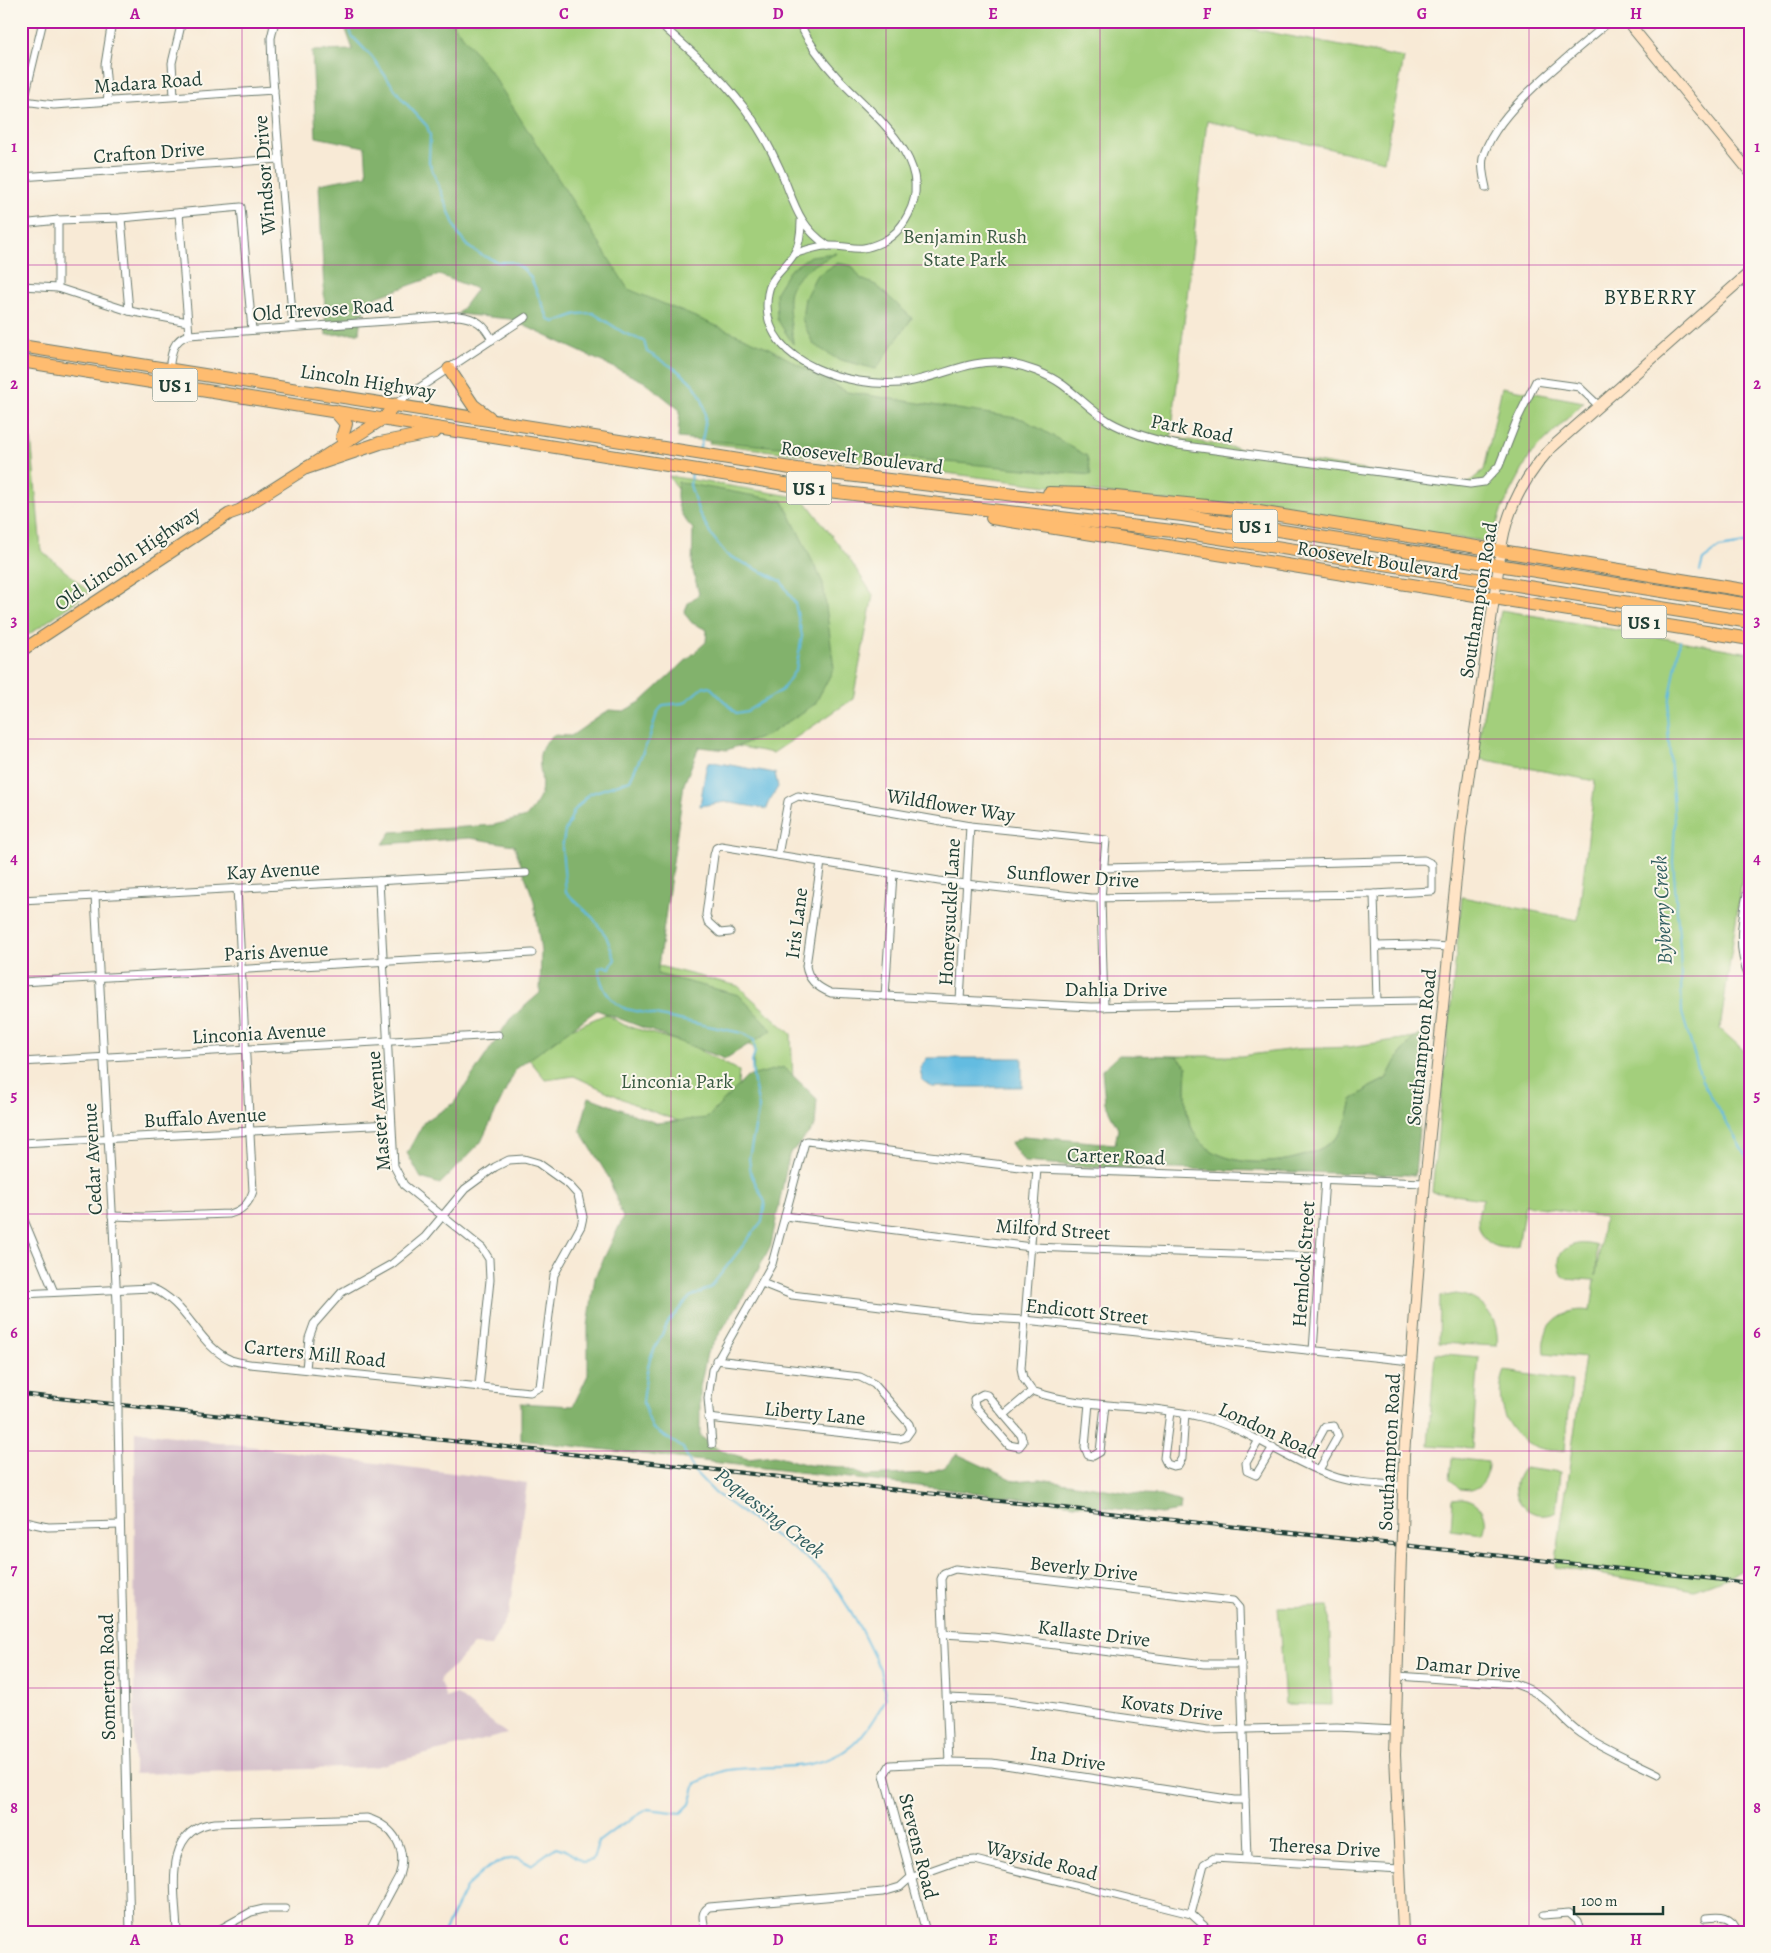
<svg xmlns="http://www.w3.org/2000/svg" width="1771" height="1953" viewBox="0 0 1771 1953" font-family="Alegreya,serif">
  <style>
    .industrial { fill: #d2bdc8 }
    .green { fill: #a3cf7c; stroke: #618658 }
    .forest { fill: #82b26c; stroke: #507850 }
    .water { fill: #64bce1; stroke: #427c8a }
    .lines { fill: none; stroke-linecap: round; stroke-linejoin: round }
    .stream { stroke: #64bce1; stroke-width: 2 }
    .street-casing { stroke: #6b7a6d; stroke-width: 9 }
    .secondary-casing { stroke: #6b7a6d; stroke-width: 12 }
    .primary-casing { stroke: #6b7a6d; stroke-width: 13 }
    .highway-casing { stroke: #6b7a6d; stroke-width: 14 }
    .street { stroke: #fff; stroke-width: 7 }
    .secondary { stroke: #ffe4c6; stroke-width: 10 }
    .primary { stroke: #febc70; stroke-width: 11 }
    .highway { stroke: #febc70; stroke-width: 12 }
    .rail-casing { stroke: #1f3d34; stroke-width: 4 }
    .rail { stroke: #fbf7ec; stroke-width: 2; stroke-dasharray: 5.5; stroke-linecap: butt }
    .street-bridge-casing { stroke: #6b7a6d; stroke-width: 9; stroke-linecap: butt }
    .secondary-bridge-casing { stroke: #6b7a6d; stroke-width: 12; stroke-linecap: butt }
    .street-bridge { stroke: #fff; stroke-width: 7 }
    .secondary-bridge { stroke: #ffe4c6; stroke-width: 10 }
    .grid { fill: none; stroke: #b5179e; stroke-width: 1; stroke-opacity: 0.55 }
    .labels { text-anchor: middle; stroke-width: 4; stroke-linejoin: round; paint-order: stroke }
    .shield { fill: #fbf7ec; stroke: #61756b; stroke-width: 1 }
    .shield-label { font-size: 19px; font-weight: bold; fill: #1f3d34 }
    .street-label { font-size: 20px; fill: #1f3d34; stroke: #fbf7ec }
    .park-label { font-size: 20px; fill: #395a42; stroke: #fbf7ec }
    .neighbourhood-label { font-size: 21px; letter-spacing: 1px; fill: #1f3d34; stroke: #fbf7ec }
    .water-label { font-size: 21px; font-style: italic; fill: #305d5f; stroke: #fbf7ec }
    .neatline { fill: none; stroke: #b5179e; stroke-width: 2 }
    .grid-label { font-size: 16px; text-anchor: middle; font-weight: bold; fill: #b5179e }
  </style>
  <rect width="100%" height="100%" fill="#fbf7ec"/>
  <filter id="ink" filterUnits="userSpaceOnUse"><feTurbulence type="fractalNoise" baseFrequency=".02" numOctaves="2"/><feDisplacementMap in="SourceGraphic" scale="10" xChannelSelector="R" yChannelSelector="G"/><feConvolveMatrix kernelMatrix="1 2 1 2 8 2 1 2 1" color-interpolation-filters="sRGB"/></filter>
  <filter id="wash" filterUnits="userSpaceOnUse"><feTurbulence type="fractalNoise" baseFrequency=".0096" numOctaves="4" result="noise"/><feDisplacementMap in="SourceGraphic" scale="20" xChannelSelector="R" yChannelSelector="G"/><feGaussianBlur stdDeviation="1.12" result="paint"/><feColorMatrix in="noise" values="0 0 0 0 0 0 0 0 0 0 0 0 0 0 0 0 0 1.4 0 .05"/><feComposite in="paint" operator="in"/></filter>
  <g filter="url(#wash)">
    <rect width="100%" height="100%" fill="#f8ead6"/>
    <!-- industrial -->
    <polygon class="industrial" points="135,1431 527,1483 509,1613 491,1646 473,1645 455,1665 442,1676 440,1682 446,1698 456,1694 507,1734 374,1767 134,1774"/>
    <!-- green -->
    <g class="green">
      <polygon points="349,21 1210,21 1404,58 1384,161 1207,121 1171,437 1463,487 1484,470 1502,387 1584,402 1531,454 1501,511 1491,542 709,443 712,431"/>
      <polygon points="21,380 26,381 41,550 89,592 21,640"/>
      <path d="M669,476L803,498L848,557L873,595L853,699L773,753L683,736L639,961L738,986L791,1034L793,1081L788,1138L751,1134C754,1123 751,1114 751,1103C750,1084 755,1066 754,1047C716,1032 673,1019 632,1020L606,999L597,985L595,973L607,952L603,931L572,907L560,876L562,830L586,799L624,784L653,740L649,721L676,709L681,701H705L723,720L752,711L784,688L801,627L786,585C770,579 750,575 735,566C712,552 684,499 669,476Z"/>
      <path d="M1501,610L1750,653V825L1720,1029L1750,1056V1563L1729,1577L1695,1590L1555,1567L1585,1357L1544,1353C1540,1324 1564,1306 1591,1311L1595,1280L1564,1278C1548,1251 1573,1238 1597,1246L1596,1275L1604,1217L1525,1205L1518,1246C1486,1256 1468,1225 1484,1199L1432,1192L1462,897L1578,920L1595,781L1476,758Z"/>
      <polygon points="606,1014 624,1025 690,1045 739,1071 738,1084 749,1105 743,1128 687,1124 640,1107 574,1076 546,1080 527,1057 569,1030"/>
      <path d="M1414,1037L1396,1060L1386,1079L1370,1087L1352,1100C1349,1112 1346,1129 1336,1138C1305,1167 1219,1175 1195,1134C1183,1115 1186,1089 1187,1067L1177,1056H1241L1295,1049L1350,1047Z"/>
      <path d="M1456,1294C1483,1297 1500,1319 1497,1346L1439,1343L1440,1297Z"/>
      <polygon points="1435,1353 1479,1357 1472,1448 1428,1445"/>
      <path d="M1505,1371L1572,1381L1565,1450C1520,1456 1488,1413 1505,1371Z"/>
      <path d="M1452,1458L1488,1462C1488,1476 1485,1486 1471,1490L1459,1489L1450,1480Z"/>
      <path d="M1524,1468L1560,1473L1556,1511C1527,1525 1502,1491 1524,1468Z"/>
      <path d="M1462,1498C1481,1500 1490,1517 1483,1534L1451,1530L1453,1499Z"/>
      <polygon points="1329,1606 1332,1705 1285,1704 1278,1607"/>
    </g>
    <!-- forest -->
    <g class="forest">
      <polygon points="343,21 451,21 492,74 628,289 767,347 847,392 1023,419 1087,456 1091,475 678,438 680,410 645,382 510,319 458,314 477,289 439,275 374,298 361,316 359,333 326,335 319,184 367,175 365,147 316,137 312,51 353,50"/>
      <path d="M837,253C820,262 790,275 789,297C788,312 792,328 793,344L777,319L776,292L789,271L810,256Z"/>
      <polygon points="838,263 852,266 861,279 876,285 912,318 876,369 837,359 813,344 802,319 805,298 816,276"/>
      <path d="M678,482L783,501L823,583L834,668L815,704L768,735L727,750L699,747L684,784L657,974L739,995L772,1030L725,1059L597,1010L516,1069L481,1142L440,1184L421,1178L407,1153L424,1122L454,1103L510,1019L540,993L541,952L534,901L514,845L470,838L383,844L391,832L494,825L526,817C531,811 539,801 541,794C545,767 529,757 553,735L571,736L609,710L624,711L642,701L706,642L707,630L692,623L684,613L688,603L699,594L692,567L693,529C678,513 675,503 678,482Z"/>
      <path d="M1427,1033L1415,1175L1093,1167L1024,1162L1011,1143L1024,1136L1115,1144L1118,1129L1105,1103L1102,1070L1119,1055L1177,1056L1187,1067C1186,1089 1183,1115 1195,1134C1219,1175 1305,1167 1336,1138C1346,1129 1349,1112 1352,1100L1370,1087L1386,1079L1396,1060L1414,1037Z"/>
      <polygon points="784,1067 817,1099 815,1126 789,1155 771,1245 747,1291 707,1353 700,1387 700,1436 719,1450 748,1459 774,1456 809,1465 843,1467 866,1476 927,1473 945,1467 957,1454 1015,1481 1039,1479 1075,1484 1143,1495 1161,1496 1181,1502 1180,1511 1161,1514 521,1440 521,1403 573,1406 588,1375 588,1326 595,1277 623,1218 609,1178 580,1130 589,1097 656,1123 707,1118 747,1077"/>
    </g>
    <!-- water -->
    <g class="water">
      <polygon points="713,762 775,773 778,787 768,803 767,809 725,802 700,806 706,768 708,763"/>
      <polygon points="927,1058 1022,1058 1022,1087 932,1087 922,1080 920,1068"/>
    </g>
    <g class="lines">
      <!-- stream -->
      <g class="stream">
        <path d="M347,21L352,36L372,57L402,99L427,126L430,135L429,162L458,234L470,248L484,256L498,262H512L522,268L530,276L549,320L555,322L577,314L593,313L624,333L644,341L647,352C691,377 718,393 699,450"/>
        <polyline points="1700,571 1703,560 1719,548 1750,543"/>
        <polyline points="1680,641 1667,715 1675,824 1673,862 1680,948 1682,1013 1702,1081 1750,1163"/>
        <path d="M444,1932L467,1886L486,1869L503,1860L518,1858L531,1865L556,1847L565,1850L583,1862L593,1860L598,1842L618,1827L648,1809L681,1813L690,1804L696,1783C706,1779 718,1771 728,1770C768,1764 816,1774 850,1747C865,1735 876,1715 886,1699L880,1669L856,1620L831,1580L809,1560L715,1493L693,1470L683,1448L652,1428L643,1403L646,1376L650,1358L669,1321L690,1297L710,1288L762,1221L765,1202L751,1174L749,1158L759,1108L753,1077L752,1062L755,1051L754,1040L742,1033L626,1009C609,1001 600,988 599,968L604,966L610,968L615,959L606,936L593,918L566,892L562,848L565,831L574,811L589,794L630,780L649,739L657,713L663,705L684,703L704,686L711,688L736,713L747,711L782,690L796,669L802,636L795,603L781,581L727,555L712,536L699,513L690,485L692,473"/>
      </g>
    </g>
  </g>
  <g filter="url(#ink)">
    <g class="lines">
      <defs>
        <g id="street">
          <polyline points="275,21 271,38 272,67 293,326"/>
          <path d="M657,21C692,52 727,81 753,120C762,133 770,148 777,163C794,197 794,223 828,246"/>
          <polyline points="174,96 172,63 182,21"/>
          <polyline points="24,101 54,105 274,90"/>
          <polyline points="108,101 105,65 112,21"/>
          <polyline points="21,113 43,21"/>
          <polyline points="21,177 279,159"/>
          <path d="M1486,188C1484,178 1481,168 1483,158C1494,111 1573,54 1610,21"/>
          <polyline points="179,213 189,335"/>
          <polyline points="121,218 129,311"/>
          <polyline points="58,220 58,288 129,311 188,322"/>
          <path d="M801,221C801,233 800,244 794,254C781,275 767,275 767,306C768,365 851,387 900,383C936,380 970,357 1007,363C1025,366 1048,374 1063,385C1079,397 1093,412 1110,422C1131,434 1155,440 1178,445L1470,484L1484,482L1499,466L1517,420L1536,381L1579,387L1598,405"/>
          <polyline points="21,224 58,220 121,218 241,207 252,330"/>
          <path d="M794,254C804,251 816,246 827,246C852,245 856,254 882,242C895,236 902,227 908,215C938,160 869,112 837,77C822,61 808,41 798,21"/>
          <polyline points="21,286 58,288"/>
          <path d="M169,370C171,355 172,339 189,335L459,316C476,318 485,325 492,340"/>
          <polyline points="395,404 526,317"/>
          <polyline points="778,855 788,801 798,796 970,826 1106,840 1101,898 1104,1007"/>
          <path d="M821,862L806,966C808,980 818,988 831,993L1091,1007L1418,1001"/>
          <path d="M1750,878C1744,912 1734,946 1750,978"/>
          <polyline points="379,881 394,1166 404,1185 482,1248 489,1259 490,1280 479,1387"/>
          <polyline points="1374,894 1377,1001"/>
          <polyline points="95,896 117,1302 118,1389"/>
          <polyline points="21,900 526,873"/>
          <polyline points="730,932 720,933 708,922 706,915 714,855 716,848 721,846 939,881 1091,898 1374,894 1432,891 1432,864 1424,860 1105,868"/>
          <polyline points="1377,946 1416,945 1449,947"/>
          <polyline points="21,982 532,953"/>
          <polyline points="885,996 893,874"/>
          <polyline points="960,1000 970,826"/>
          <polyline points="21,1062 498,1035"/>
          <polyline points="21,1143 391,1124"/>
          <polyline points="21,1213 54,1292"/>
          <path d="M112,1216L144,1217L229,1214C242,1211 249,1204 253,1191L237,888"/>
          <polyline points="785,1216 1031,1247 1319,1257"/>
          <polyline points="762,1283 792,1295 970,1317 1025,1320 1411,1361"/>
          <path d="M21,1294L151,1288C187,1301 198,1346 231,1360C237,1362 244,1363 250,1364L530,1392L540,1387L554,1275L581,1226L583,1217L578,1195L569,1185L538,1163L524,1159L509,1160L495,1167L465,1189L425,1237L392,1264L342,1292L314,1324L309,1338L306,1369"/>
          <polyline points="1313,1351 1325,1179"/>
          <path d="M1032,1391C1087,1410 1146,1403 1201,1417C1248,1428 1286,1460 1332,1476C1354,1484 1380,1483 1403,1486"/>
          <polyline points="1032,1391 1023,1378 1021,1368 1037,1169"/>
          <polygon points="983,1394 987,1395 1021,1435 1023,1442 1019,1447 1009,1445 975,1406 974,1399"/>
          <polyline points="1089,1403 1085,1447 1088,1455 1093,1456 1100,1452 1105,1405"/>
          <polyline points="1170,1412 1164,1458 1167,1464 1173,1466 1178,1465 1182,1458 1185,1414"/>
          <polyline points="1004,1415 1032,1391"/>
          <polyline points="708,1418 899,1439 906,1437 911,1430 909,1424 874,1384 860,1377 716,1360"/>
          <polyline points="118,1421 130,1932"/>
          <polyline points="1259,1440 1246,1463 1247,1471 1256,1475 1273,1447"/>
          <polyline points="712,1444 708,1398 712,1370 772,1264 805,1142 807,1141 1037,1169 1425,1183"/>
          <polyline points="1305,1463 1325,1427 1334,1426 1338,1436 1319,1470"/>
          <polyline points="21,1521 48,1527 120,1525"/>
          <polyline points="943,1634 993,1637 1204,1664 1241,1664"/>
          <path d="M1397,1676L1515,1684C1553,1696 1553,1714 1582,1734C1605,1751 1633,1761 1658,1774"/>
          <polyline points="947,1698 1000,1700 1208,1730 1337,1727 1395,1730"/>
          <polyline points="949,1762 941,1579 944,1573 955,1569 1233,1601 1239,1608 1247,1859"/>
          <polyline points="1191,1914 1204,1864 1214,1858 1400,1869"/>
          <polyline points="1543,1915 1569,1913 1578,1921 1581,1932"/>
          <path d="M1706,1918C1720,1916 1733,1916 1737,1932"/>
          <polyline points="130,1930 150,1932"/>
          <path d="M177,1932C176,1895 161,1828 215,1823L367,1818C394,1826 408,1849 399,1876L369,1932"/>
          <polyline points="215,1932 251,1912 264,1909 285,1909"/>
          <path d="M706,1932C704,1922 699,1913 709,1907L883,1892L900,1887L910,1878L955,1862L975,1860L1191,1914L1211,1932"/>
          <polyline points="926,1932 884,1775 890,1765 949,1762 992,1763 1234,1800 1245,1800"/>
        </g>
        <g id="secondary">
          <polyline points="1627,21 1750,172"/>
          <path d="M1402,1534L1404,1455L1425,1183L1449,947L1461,830L1502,543C1508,508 1526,476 1549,450L1750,272"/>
          <polyline points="1401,1556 1395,1755 1403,1932"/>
        </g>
        <polyline id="primary" points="21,651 229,514 240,510 383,419 395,404"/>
        <g id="highway">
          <polyline points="21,346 797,469 1182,515 1750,605"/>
          <polyline points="21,361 828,491 1181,532 1750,622"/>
          <polyline points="449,369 473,405 489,417"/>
          <polyline points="335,411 346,424 342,437"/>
          <polyline points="306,468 380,443 435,432"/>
          <polyline points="1049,493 1085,494 1247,510 1750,591"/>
          <polyline points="992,518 1750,639"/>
        </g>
      </defs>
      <!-- street casing -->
      <use href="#street" class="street-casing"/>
      <!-- secondary casing -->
      <use href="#secondary" class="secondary-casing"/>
      <!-- primary casing -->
      <use href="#primary" class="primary-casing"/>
      <!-- highway casing -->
      <use href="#highway" class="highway-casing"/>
      <!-- street -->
      <use href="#street" class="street"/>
      <!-- secondary -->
      <use href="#secondary" class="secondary"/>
      <!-- primary -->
      <use href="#primary" class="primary"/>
      <!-- highway -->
      <use href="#highway" class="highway"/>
      <defs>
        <polyline id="rail" points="21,1394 1750,1583"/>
      </defs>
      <!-- rail casing -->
      <use href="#rail" class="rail-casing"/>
      <!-- rail -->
      <use href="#rail" class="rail"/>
      <defs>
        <polyline id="street-bridge" points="118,1421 118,1389"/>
        <polyline id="secondary-bridge" points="1401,1556 1402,1534"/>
      </defs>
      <!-- street-bridge casing -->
      <use href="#street-bridge" class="street-bridge-casing"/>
      <!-- secondary-bridge casing -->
      <use href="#secondary-bridge" class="secondary-bridge-casing"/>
      <!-- street-bridge -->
      <use href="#street-bridge" class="street-bridge"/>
      <!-- secondary-bridge -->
      <use href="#secondary-bridge" class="secondary-bridge"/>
    </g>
  </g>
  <!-- grid -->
  <path class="grid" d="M242,21V1932M456,21V1932M671,21V1932M886,21V1932M1100,21V1932M1314,21V1932M1529,21V1932M21,265H1750M21,502H1750M21,739H1750M21,976H1750M21,1214H1750M21,1451H1750M21,1688H1750"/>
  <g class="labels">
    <!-- shield labels -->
    <g class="shield">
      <rect x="152.5" y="368.5" width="45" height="33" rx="4"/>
      <rect x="786.5" y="471.5" width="45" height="33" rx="4"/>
      <rect x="1232.5" y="509.5" width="45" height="33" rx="4"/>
      <rect x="1621.5" y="605.5" width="45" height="33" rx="4"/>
    </g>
    <g class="shield-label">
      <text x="175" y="392">US 1</text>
      <text x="809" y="495">US 1</text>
      <text x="1255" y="533">US 1</text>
      <text x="1644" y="629">US 1</text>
    </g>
    <!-- street labels -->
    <g class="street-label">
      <text transform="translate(148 82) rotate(-4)" y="7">Madara Road</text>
      <text transform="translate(149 152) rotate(-4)" y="7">Crafton Drive</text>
      <text transform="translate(264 175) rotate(-94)" y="7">Windsor Drive</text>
      <text transform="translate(323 309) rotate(-4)" y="7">Old Trevose Road</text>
      <text transform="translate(368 381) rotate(9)" y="7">Lincoln Highway</text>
      <text transform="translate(1192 428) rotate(11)" y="7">Park Road</text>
      <text transform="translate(862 457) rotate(7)" y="7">Roosevelt Boulevard</text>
      <text transform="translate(127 558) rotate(-34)" y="7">Old Lincoln Highway</text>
      <text transform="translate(1378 560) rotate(9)" y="7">Roosevelt Boulevard</text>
      <text transform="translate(1478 600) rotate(-81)" y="7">Southampton Road</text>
      <text transform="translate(951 805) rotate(9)" y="7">Wildflower Way</text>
      <text transform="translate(273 870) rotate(-3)" y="7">Kay Avenue</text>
      <text transform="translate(1073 876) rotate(4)" y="7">Sunflower Drive</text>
      <text transform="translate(949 912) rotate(-87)" y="7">Honeysuckle Lane</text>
      <text transform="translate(796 923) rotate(-83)" y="7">Iris Lane</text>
      <text transform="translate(276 951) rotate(-3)" y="7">Paris Avenue</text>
      <text x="1116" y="996">Dahlia Drive</text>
      <text transform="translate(259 1033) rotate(-3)" y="7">Linconia Avenue</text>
      <text transform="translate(1421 1047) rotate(-84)" y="7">Southampton Road</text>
      <text transform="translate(378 1111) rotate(-95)" y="7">Master Avenue</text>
      <text transform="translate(205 1117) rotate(-3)" y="7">Buffalo Avenue</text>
      <text transform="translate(1116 1156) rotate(2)" y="7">Carter Road</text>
      <text transform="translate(92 1159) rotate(-93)" y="7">Cedar Avenue</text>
      <text transform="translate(1053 1229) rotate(4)" y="7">Milford Street</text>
      <text transform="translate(1303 1264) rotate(-86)" y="7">Hemlock Street</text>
      <text transform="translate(1087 1311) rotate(6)" y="7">Endicott Street</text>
      <text transform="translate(315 1353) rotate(6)" y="7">Carters Mill Road</text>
      <text transform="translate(815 1413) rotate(6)" y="7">Liberty Lane</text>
      <text transform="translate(1269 1430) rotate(25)" y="7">London Road</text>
      <text transform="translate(1389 1452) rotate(-87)" y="7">Southampton Road</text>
      <text transform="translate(1084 1568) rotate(6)" y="7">Beverly Drive</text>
      <text transform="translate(1094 1633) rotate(7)" y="7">Kallaste Drive</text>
      <text transform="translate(1468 1667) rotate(5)" y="7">Damar Drive</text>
      <text transform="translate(107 1677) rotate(-91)" y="7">Somerton Road</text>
      <text transform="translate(1172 1707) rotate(7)" y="7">Kovats Drive</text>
      <text transform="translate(1068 1758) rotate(9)" y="7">Ina Drive</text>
      <text transform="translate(919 1846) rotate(76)" y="7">Stevens Road</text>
      <text transform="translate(1325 1847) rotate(3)" y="7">Theresa Drive</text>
      <text transform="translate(1042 1860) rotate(14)" y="7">Wayside Road</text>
    </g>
    <!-- park labels -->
    <g class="park-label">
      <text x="965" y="243">Benjamin Rush<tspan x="965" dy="23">State Park</tspan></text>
      <text x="677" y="1088">Linconia Park</text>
    </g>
    <!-- neighbourhood labels -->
    <g class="neighbourhood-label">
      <text x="1650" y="304">BYBERRY</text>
    </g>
    <!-- water labels -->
    <g class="water-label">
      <text transform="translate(1662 910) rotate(-93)" y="7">Byberry Creek</text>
      <text transform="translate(770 1513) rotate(38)" y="7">Poquessing Creek</text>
    </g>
  </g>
  <!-- margin -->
  <rect width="1771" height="1953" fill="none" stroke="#fbf7ec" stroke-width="55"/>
  <!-- scale -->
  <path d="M1574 1906v8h89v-8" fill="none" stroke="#1f3d34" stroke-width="2.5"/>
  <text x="1581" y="1906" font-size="15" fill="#1f3d34" stroke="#fbf7ec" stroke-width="4" paint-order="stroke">100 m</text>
  <rect x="28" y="28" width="1716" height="1898" class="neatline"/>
  <g class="grid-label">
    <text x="135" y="19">A</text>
    <text x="349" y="19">B</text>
    <text x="564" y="19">C</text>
    <text x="778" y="19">D</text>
    <text x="993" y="19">E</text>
    <text x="1207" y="19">F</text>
    <text x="1422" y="19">G</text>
    <text x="1636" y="19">H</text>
    <text x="14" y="152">1</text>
    <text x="1757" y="152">1</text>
    <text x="14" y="389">2</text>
    <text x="1757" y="389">2</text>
    <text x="14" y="626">3</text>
    <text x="1757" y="626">3</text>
    <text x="14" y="864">4</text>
    <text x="1757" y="864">4</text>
    <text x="14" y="1101">5</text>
    <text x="1757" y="1101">5</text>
    <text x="14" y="1338">6</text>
    <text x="1757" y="1338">6</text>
    <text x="14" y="1575">7</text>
    <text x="1757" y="1575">7</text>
    <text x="14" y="1813">8</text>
    <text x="1757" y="1813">8</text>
    <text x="135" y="1945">A</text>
    <text x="349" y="1945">B</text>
    <text x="564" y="1945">C</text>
    <text x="778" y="1945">D</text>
    <text x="993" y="1945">E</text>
    <text x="1207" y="1945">F</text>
    <text x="1422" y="1945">G</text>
    <text x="1636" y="1945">H</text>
  </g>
</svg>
